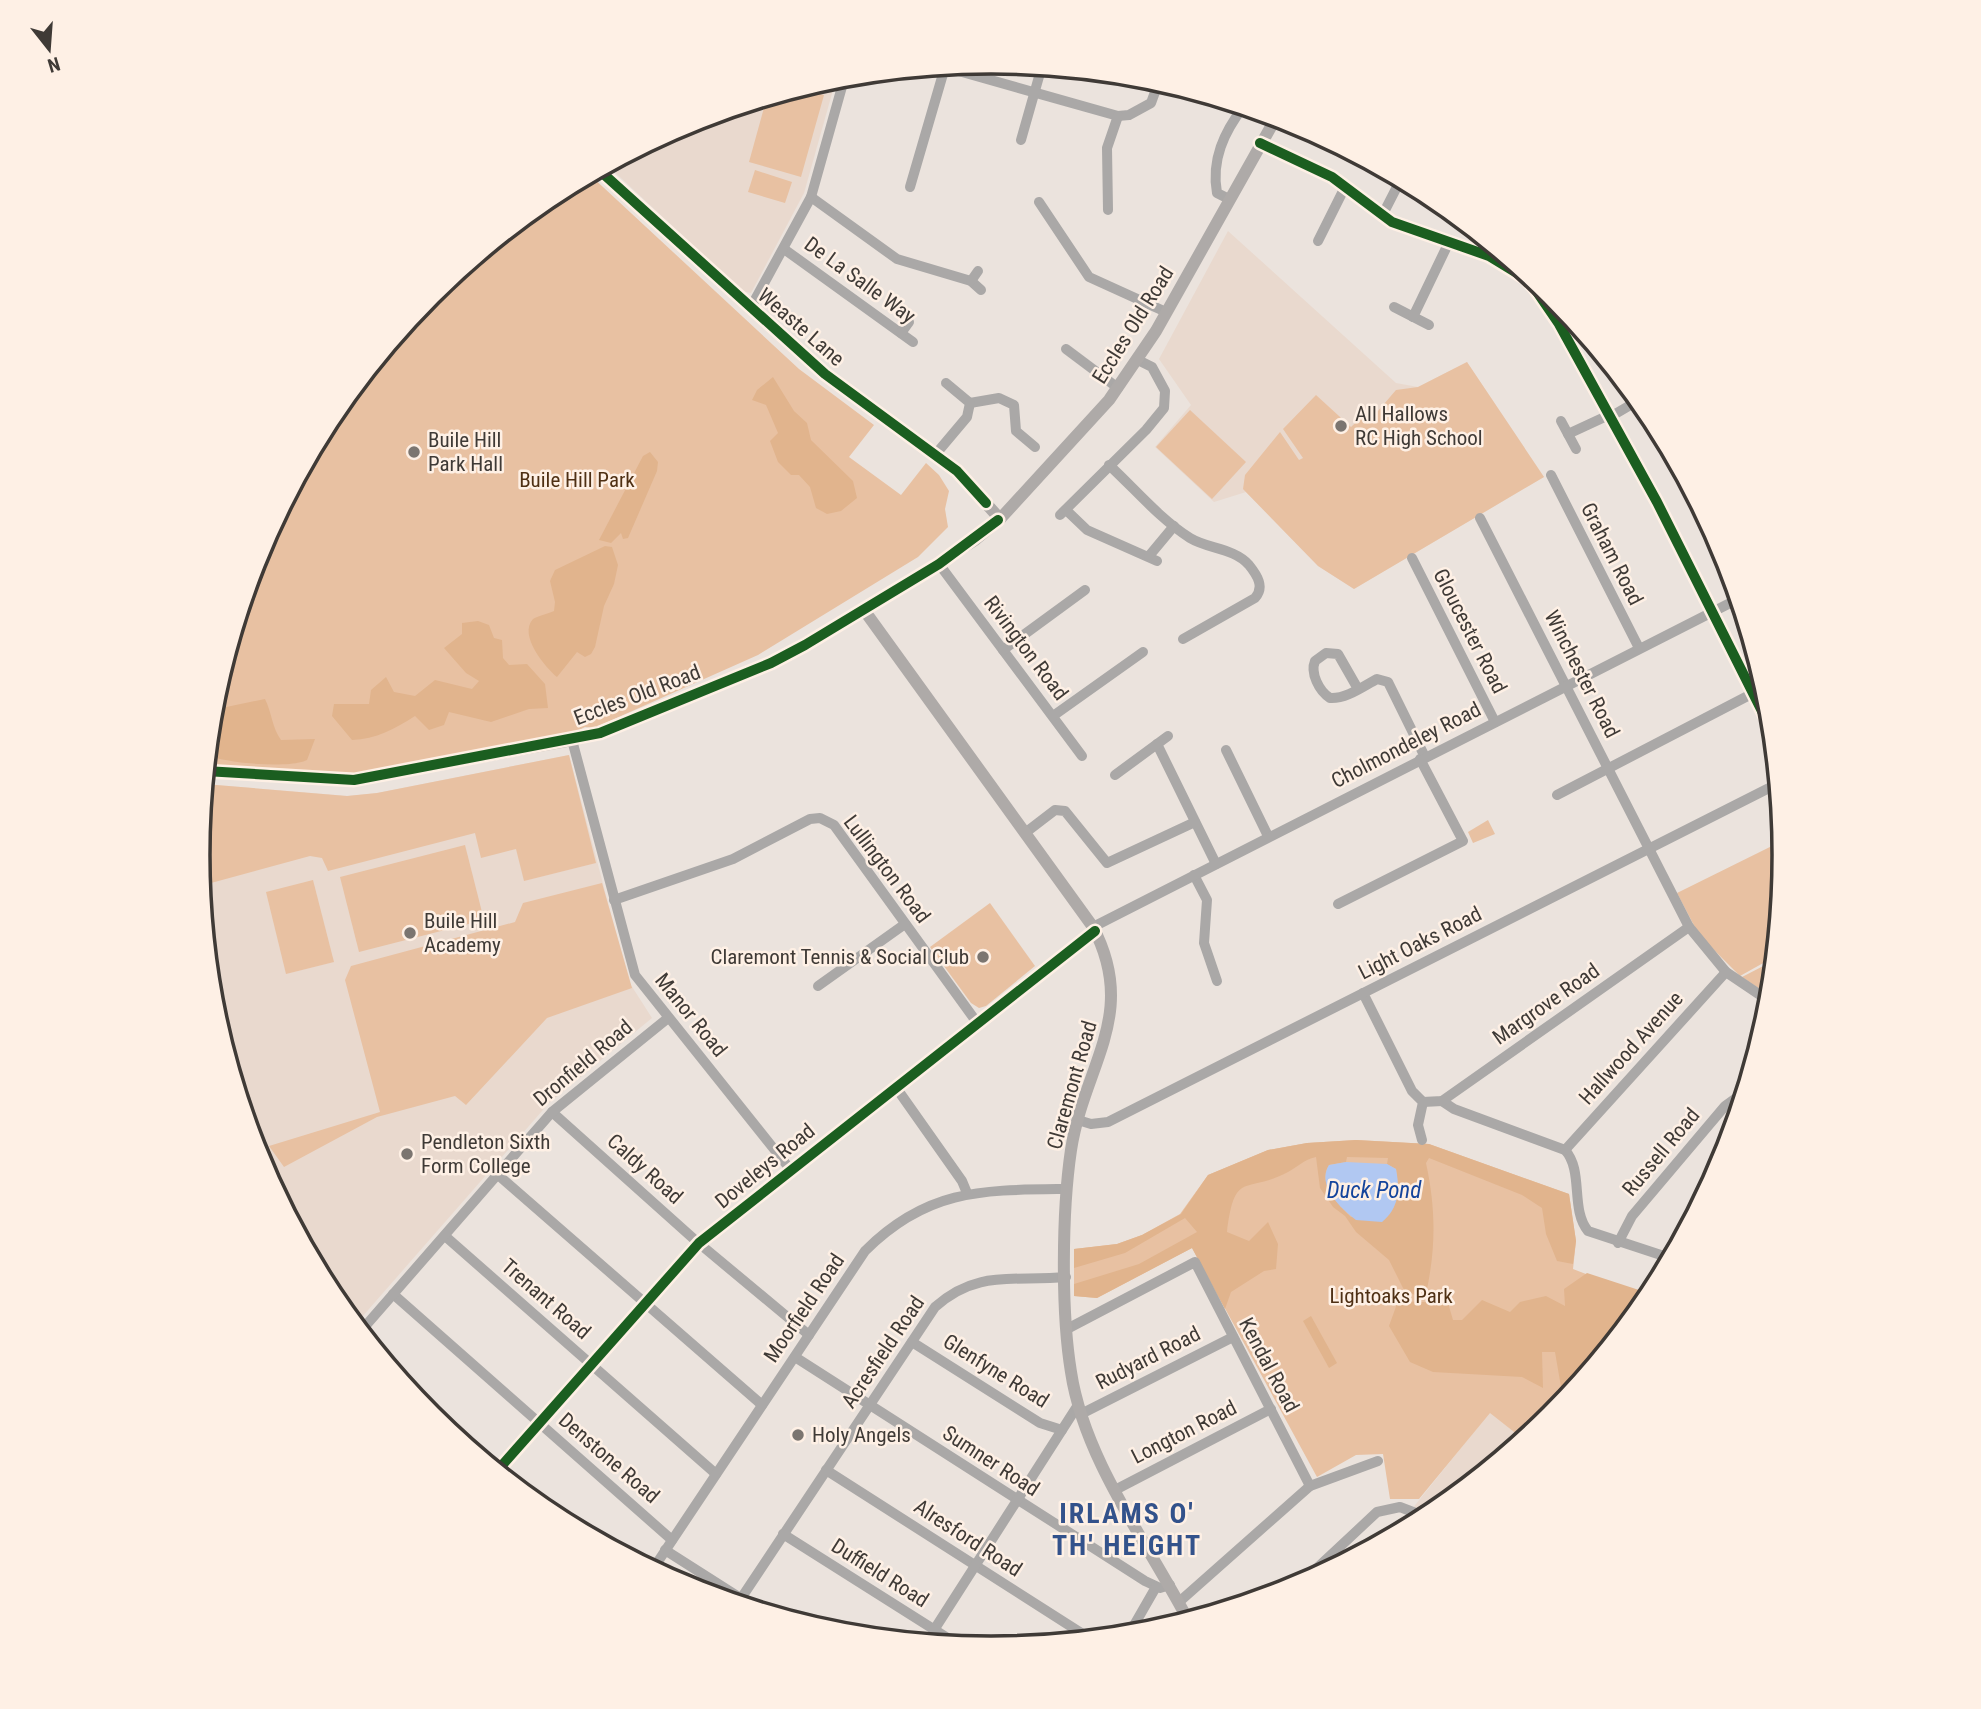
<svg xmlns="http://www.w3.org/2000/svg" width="1981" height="1709" viewBox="0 0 1981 1709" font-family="'Roboto Condensed',sans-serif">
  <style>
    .built { fill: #e9d9ce }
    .green { fill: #e8c1a2 }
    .forest { fill: #e1b48d; fill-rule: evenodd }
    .water { fill: #b1c8f2 }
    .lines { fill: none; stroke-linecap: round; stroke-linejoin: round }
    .minor { stroke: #aaa8a7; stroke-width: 10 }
    .major { stroke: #aeaaa8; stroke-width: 12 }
    .cycleway-casing { stroke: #fef0e5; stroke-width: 15 }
    .cycleway { stroke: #1b5e20; stroke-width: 10 }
    .poi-dot { fill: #7b7570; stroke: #fef0e5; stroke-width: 2.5 }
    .labels { text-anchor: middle; stroke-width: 5; stroke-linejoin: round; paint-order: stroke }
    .street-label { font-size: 21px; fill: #3f3a36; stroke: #fef0e5 }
    .poi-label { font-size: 21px; fill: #3f3a36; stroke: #fef0e5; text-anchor: start }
    .park-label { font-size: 21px; fill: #4f3014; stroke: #fef0e5 }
    .water-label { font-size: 23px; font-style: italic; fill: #14449c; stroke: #fef0e5 }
    .district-label { font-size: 28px; font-weight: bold; letter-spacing: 2px; fill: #33528b; stroke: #fef0e5 }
    .rim { fill: none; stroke: #3f3a36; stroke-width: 3.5 }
  </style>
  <rect width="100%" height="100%" fill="#ebe3dd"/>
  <!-- built -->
  <g class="built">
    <polygon points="824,80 833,90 804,193 751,293 742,291 607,165 687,121"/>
    <polygon points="1228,231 1396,383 1418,387 1467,362 1544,477 1354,589 1318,566 1246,492 1214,502 1155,447 1191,405 1159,359"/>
    <polygon points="569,755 629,982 652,1018 549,1103 355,1325 331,1295 257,1158 212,1009 197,854 204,784 347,796 377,793"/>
    <polygon points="1490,1412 1523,1439 1431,1514 1427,1516 1412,1509"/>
  </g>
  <!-- green -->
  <g class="green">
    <polygon points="794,89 824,95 801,177 749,162 767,97"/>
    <polygon points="755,170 792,182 785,203 748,192"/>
    <polygon points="589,174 799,369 874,425 849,457 901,495 926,463 939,475 949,491 945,509 948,527 918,557 758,655 594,728 585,727 567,736 355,776 206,764 213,699 258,551 331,413 430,293 550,195"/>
    <polygon points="1467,362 1544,477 1354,589 1318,566 1243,489 1245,475 1280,432 1299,460 1303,458 1283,429 1316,395 1351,427 1373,406 1378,411 1396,390 1418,387"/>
    <polygon points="1190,410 1246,462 1212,499 1156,447"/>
    <polygon points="569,755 596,863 524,881 516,849 481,858 475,833 328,871 322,858 310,856 200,886 197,854 204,784 347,796 377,793"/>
    <polygon points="1488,820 1495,834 1473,843 1468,832"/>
    <polygon points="1782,841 1784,855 1774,957 1740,976 1699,935 1677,893"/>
    <polygon points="465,845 484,920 359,952 340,877"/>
    <polygon points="313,880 334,962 286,974 266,892"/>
    <polygon points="602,883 632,988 547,1018 466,1105 455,1096 377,1117 284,1167 269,1146 380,1112 345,980 351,966 515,922 523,903"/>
    <polygon points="990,903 1035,966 986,1006 979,1008 971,1003 930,947"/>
    <polygon points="1773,961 1770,996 1742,977"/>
    <polygon points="1356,1140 1429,1144 1569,1194 1576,1241 1573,1269 1648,1298 1551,1416 1523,1439 1490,1413 1419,1499 1390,1499 1383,1454 1356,1455 1317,1477 1192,1248 1097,1298 1074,1296 1074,1249 1117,1244 1142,1235 1180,1214 1208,1175 1268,1150 1307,1143"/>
  </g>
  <!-- forest -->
  <g class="forest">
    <polygon points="773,377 794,411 807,423 811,440 853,481 857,498 841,511 827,514 816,508 810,487 799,475 791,475 778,462 770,441 778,433 766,405 752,400 757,390"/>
    <polygon points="650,452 658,462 657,471 628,538 623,539 621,533 611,543 599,540 643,456"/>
    <path d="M605,546L612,547L618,565L614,584L604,606L595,647L591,654L585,657L577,652L557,677C545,667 518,635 533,619C537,616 548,614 554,611L555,602L550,581L555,570Z"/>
    <path d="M478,621L489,625L494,638L502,640L503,658L509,665L527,664L545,684L548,708L529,709L491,722L449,712L444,725L429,730L415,716C395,729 376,739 352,740L332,716L334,704H369L371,690L386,677L394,692L415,696L435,680L472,689L479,681L466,673L444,648L462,634V623Z"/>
    <path d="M265,699C272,713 272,728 281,740L315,739L307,760C289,769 225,763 207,755L212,710Z"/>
    <path d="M1356,1140L1429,1144L1569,1194L1576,1241L1573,1264L1557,1261L1546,1234L1542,1208L1522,1195L1429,1158L1426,1163C1436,1209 1436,1248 1426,1294L1417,1296L1404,1290L1389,1260L1356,1232L1345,1216L1333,1207L1320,1188L1316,1157C1303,1160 1299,1166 1288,1172C1245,1195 1235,1169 1227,1232L1249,1241L1268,1222L1278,1244L1276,1269L1264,1271L1231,1292L1225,1309L1192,1248L1097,1298L1074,1296V1284L1139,1264L1197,1232L1185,1218L1125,1253L1074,1268V1249L1117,1244L1142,1235L1181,1214L1208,1175L1268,1150L1307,1143ZM1347,1157L1388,1158L1387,1164L1396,1169L1399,1195L1351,1217C1338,1204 1317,1184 1329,1165L1346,1162Z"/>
    <polygon points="1587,1273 1642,1291 1633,1309 1617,1318 1615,1338 1572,1390 1561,1387 1555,1352 1542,1352 1543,1388 1522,1377 1433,1372 1410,1362 1389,1326 1398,1301 1448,1303 1453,1320 1462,1320 1482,1300 1510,1312 1520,1302 1546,1296 1565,1306 1564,1289"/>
    <polygon points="1311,1316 1337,1363 1329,1368 1303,1321"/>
  </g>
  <!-- water -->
  <path class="water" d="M1346,1162L1387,1164L1396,1169C1400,1190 1399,1208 1382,1222L1356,1220C1341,1209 1316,1185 1329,1165Z"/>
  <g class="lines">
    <!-- minor -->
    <g class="minor">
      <polyline points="941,66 1118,116 1129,115 1151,103 1159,81"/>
      <polyline points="1021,140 1042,66"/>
      <polyline points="1260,143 1332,177 1392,222 1489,256 1525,278 1535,289 1559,324 1657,502 1772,731"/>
      <polyline points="910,187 945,67"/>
      <polyline points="811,197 897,259 971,281 981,290"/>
      <path d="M1229,199L1217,193C1211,160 1224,132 1244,106"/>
      <polyline points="1039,202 1089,277 1166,312"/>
      <polyline points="1108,210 1107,148 1118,116"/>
      <polyline points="1382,216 1401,179"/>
      <polyline points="1318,241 1345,187"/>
      <polyline points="784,249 913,342"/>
      <polyline points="971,281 978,271"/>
      <polyline points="1394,307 1429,325"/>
      <polyline points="750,309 811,197 845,76"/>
      <polyline points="1413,317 1449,242"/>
      <polyline points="1559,324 1568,314"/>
      <polyline points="901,333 909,322"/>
      <polyline points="1066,349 1118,388"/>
      <polyline points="970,403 999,398 1014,405 1016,431 1035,447"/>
      <polyline points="1610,417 1639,400"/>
      <polyline points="1561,421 1576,449"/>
      <polyline points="1568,434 1609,415"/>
      <polyline points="935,455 967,417 970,403 946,383"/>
      <path d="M1109,465C1135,489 1160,519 1190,538C1208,549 1234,548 1249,565C1257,575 1265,587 1255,598L1183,639"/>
      <polyline points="1551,475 1639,648"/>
      <polyline points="1066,510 1087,530 1157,561"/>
      <polyline points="1060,515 1146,430 1164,408 1165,391 1152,367 1138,360"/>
      <polyline points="1480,518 1689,927 1726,972 1769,1001"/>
      <polyline points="1149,556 1174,526"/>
      <polyline points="1412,558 1495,722"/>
      <polyline points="939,564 1082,756"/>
      <polyline points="1003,650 1085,590"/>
      <path d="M1358,689L1338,654L1326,653L1315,661C1310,673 1319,691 1330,698C1346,699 1362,687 1377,679L1388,682L1425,757"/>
      <polyline points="1053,716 1143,652"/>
      <polyline points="572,740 635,975 790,1169"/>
      <polyline points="1157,744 1216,864"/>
      <polyline points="1226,750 1268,836"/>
      <polyline points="1115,775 1168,736"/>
      <polyline points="1557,795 1765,687"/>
      <polyline points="1025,833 1055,810 1065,811 1107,863 1195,822"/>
      <polyline points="1194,875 1207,900 1204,943 1217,981"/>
      <polyline points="614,900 733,859 810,819 820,818 834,825 978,1024"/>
      <polyline points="1338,904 1463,841 1420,759"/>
      <polyline points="1093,927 1738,599"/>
      <polyline points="818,986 905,924"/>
      <polyline points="1363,993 1412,1091 1423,1102 1418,1125 1422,1140"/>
      <polyline points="895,1086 962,1181 967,1193"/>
      <path d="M1442,1101L1454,1109L1565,1150C1584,1171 1570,1209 1588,1231L1670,1258"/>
      <polyline points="1423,1102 1442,1101 1689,927"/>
      <polyline points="552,1112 695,1240 809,1335"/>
      <polyline points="1078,1120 1091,1124 1108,1122 1777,784"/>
      <polyline points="1565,1150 1726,972"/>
      <polyline points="497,1174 762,1405"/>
      <polyline points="445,1236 716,1474"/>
      <polyline points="1618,1243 1632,1216 1725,1106 1743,1093"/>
      <polyline points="393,1294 672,1540"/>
      <polyline points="1067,1329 1195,1262 1310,1486"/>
      <polyline points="361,1331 552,1112 668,1018"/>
      <polyline points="912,1342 1040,1423 1062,1430"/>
      <polyline points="795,1357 1145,1581 1160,1588 1170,1585"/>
      <polyline points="1081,1414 1233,1337"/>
      <polyline points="826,1470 1089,1638"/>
      <polyline points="497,1471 699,1243 1095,931"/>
      <polyline points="1115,1490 1271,1409"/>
      <polyline points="783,1534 957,1644"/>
      <polyline points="665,1550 756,1608"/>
      <path d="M653,1569L865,1251C928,1188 984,1190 1067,1189"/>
      <polyline points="1300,1584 1377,1512 1400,1507 1426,1517"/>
      <polyline points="1179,1602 1310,1486 1378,1461"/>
      <path d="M738,1603L935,1307C977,1269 1014,1282 1066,1277"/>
      <polyline points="934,1630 1078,1405"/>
      <polyline points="1129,1634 1156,1587"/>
    </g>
    <!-- major -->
    <g class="major">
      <polyline points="598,169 825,374 957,471 1000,519"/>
      <path d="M864,610L1093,927C1139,1015 1084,1065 1071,1150C1062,1211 1061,1311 1071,1372C1084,1459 1147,1542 1188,1620"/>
      <polyline points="205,771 354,780 572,740 617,727 771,663 864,610 975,540 1000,519 1109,400 1156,331 1277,116"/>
    </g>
    <defs>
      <g id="cycleway">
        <polyline points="1260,143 1332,177 1392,222 1489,256 1525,278 1535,289 1559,324 1657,502 1772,731"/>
        <polyline points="598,169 825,374 957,471 986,503"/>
        <polyline points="205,771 354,780 600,733 771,663 805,645 939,564 998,520"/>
        <polyline points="497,1471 699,1243 1095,931"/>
      </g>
    </defs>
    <!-- cycleway casing -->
    <use href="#cycleway" class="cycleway-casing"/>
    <!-- cycleway -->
    <use href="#cycleway" class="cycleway"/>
  </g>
  <!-- markers -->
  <g class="poi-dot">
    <circle cx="1341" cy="426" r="7"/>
    <circle cx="414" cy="452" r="7"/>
    <circle cx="410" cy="933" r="7"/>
    <circle cx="983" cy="957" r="7"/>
    <circle cx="407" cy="1154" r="7"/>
    <circle cx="798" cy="1435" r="7"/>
  </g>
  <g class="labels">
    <!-- street labels -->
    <g class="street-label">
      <text transform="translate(860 280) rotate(36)" y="7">De La Salle Way</text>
      <text transform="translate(1133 325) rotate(-58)" y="7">Eccles Old Road</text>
      <text transform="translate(801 327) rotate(41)" y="7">Weaste Lane</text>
      <text transform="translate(1612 554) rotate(63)" y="7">Graham Road</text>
      <text transform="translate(1470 631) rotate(63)" y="7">Gloucester Road</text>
      <text transform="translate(1026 648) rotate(53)" y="7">Rivington Road</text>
      <text transform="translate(1582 674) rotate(63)" y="7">Winchester Road</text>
      <text transform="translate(637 695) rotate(-21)" y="7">Eccles Old Road</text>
      <text transform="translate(1406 745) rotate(-27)" y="7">Cholmondeley Road</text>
      <text transform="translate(887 869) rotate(53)" y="7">Lullington Road</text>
      <text transform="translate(1420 943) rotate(-27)" y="7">Light Oaks Road</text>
      <text transform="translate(1546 1004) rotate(-35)" y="7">Margrove Road</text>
      <text transform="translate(691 1015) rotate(51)" y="7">Manor Road</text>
      <text transform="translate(1631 1048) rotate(-48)" y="7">Hallwood Avenue</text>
      <text transform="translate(583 1063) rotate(-40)" y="7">Dronfield Road</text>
      <text transform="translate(1072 1085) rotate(-74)" y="7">Claremont Road</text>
      <text transform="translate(1661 1152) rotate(-50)" y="7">Russell Road</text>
      <text transform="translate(765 1166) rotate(-39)" y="7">Doveleys Road</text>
      <text transform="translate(645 1169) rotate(42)" y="7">Caldy Road</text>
      <text transform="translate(546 1299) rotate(41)" y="7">Trenant Road</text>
      <text transform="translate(804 1308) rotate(-56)" y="7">Moorfield Road</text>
      <text transform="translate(883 1352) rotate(-56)" y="7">Acresfield Road</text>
      <text transform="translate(1148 1358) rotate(-27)" y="7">Rudyard Road</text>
      <text transform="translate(1269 1365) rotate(62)" y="7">Kendal Road</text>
      <text transform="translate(996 1371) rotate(32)" y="7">Glenfyne Road</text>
      <text transform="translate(1184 1432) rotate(-27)" y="7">Longton Road</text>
      <text transform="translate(609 1458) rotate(41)" y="7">Denstone Road</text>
      <text transform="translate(991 1461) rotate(33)" y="7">Sumner Road</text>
      <text transform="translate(968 1538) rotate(33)" y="7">Alresford Road</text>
      <text transform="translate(880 1573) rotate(32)" y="7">Duffield Road</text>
    </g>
    <!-- poi labels -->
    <g class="poi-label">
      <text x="1355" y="421">All Hallows<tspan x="1355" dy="24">RC High School</tspan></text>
      <text x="428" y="447">Buile Hill<tspan x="428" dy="24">Park Hall</tspan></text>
      <text x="424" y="928">Buile Hill<tspan x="424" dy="24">Academy</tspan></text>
      <text x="969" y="964" text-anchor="end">Claremont Tennis &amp; Social Club</text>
      <text x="421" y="1149">Pendleton Sixth<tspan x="421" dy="24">Form College</tspan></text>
      <text x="812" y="1442">Holy Angels</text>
    </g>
    <!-- park labels -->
    <g class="park-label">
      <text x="577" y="487">Buile Hill Park</text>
      <text x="1391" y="1303">Lightoaks Park</text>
    </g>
    <!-- water labels -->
    <g class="water-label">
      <text x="1374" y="1198">Duck Pond</text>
    </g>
    <!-- district labels -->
    <g class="district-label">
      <text x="1127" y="1523">IRLAMS O'<tspan x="1127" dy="32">TH' HEIGHT</tspan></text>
    </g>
  </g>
  <!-- crop -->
  <path d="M0 0H1981V1709H0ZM210 855a781 781 0 1 1 1562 0a781 781 0 1 1-1562 0Z" fill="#fef0e5" fill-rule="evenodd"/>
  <path class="rim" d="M210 855a781 781 0 1 1 1562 0a781 781 0 1 1-1562 0Z"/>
  <!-- north arrow -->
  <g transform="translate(49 49) rotate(163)" stroke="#fef0e5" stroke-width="5" paint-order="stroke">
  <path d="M0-5L12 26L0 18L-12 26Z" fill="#3f3a36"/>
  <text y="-10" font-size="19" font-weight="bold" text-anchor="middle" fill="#3f3a36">N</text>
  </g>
</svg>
